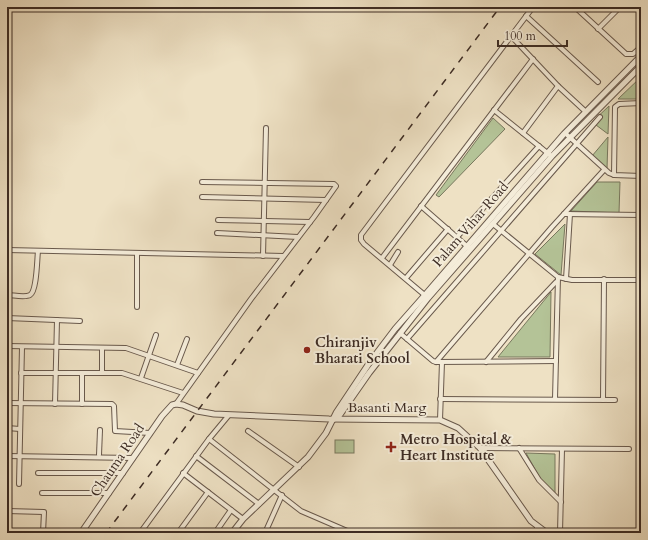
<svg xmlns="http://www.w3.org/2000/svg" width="648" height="540" viewBox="0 0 648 540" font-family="Cardo,serif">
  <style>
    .green { fill: #b4c397; stroke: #78785e }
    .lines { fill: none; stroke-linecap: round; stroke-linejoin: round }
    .minor-casing { stroke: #69594c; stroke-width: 6 }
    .tertiary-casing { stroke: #69594c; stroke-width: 7 }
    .minor { stroke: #f4ecd9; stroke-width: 4 }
    .tertiary { stroke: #f4ecd9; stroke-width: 5 }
    .rail { stroke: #3d2c24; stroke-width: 1.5; stroke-dasharray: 7 7; stroke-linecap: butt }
    .poi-dot { fill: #8f2418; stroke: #f4ecd9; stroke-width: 1.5 }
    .labels { text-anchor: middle; stroke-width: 4; stroke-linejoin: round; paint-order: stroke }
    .street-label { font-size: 14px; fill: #3d2c24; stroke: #f4ecd9 }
    .poi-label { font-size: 14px; font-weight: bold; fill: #3d2c24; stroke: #f4ecd9; text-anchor: start }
  </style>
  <rect width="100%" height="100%" fill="#eee1c4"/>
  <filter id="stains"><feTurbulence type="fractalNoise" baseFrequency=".005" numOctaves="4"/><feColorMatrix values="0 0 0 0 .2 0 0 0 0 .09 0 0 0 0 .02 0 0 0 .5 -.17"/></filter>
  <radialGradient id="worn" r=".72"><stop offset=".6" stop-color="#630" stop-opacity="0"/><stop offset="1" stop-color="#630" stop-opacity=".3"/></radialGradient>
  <!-- green -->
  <g class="green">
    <polygon points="641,77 641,99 618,99"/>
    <polygon points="609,106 608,134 592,122"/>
    <polygon points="493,118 505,129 439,197 436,195"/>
    <polygon points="608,137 607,169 592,156"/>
    <polygon points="597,182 620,182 619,213 571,211"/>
    <polygon points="565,224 561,275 535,254"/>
    <polygon points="551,292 550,357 498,357"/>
    <rect x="335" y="440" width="19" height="13"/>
    <polygon points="526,453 555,454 555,493 541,480"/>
  </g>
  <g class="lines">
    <defs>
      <g id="minor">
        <polyline points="575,7 626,54 633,54 641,47"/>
        <polyline points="526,16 598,82"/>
        <polyline points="598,29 620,7"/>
        <polyline points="511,36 559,87 586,112"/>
        <polyline points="494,110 550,155"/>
        <polyline points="523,133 558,86"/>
        <polyline points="565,133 609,173 614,175 641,176"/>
        <polyline points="614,175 615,107 619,104 641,103"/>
        <polyline points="202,197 326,200"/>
        <polyline points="421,206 469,248"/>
        <polyline points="564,214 641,215"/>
        <polyline points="218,220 310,222"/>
        <polyline points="493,224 558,277 572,280 641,280"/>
        <polyline points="217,233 298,237"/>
        <polyline points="457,237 539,146"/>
        <polyline points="7,250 283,256"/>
        <polyline points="137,253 137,307"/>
        <polyline points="263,256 266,128"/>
        <polyline points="382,258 533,59"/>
        <polyline points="390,265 398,252"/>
        <polyline points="406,278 448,229"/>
        <polyline points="566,279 570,214"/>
        <path d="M7,295C13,295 25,298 30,295C37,291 37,259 38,251"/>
        <polyline points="427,297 364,244 361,240 361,235 533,7"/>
        <polyline points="7,318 80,321"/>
        <polyline points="400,333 433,361 436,362 556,361"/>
        <polyline points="407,339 600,117"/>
        <polyline points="7,346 126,348 198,373"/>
        <polyline points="436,362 552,227 604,170"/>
        <polyline points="486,362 521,319 556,282"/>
        <polyline points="177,365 187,339"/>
        <polyline points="21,373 122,373 183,393"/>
        <polyline points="82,373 82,404"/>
        <polyline points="102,373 102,348"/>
        <polyline points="141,378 156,335"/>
        <polyline points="440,399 615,400"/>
        <polyline points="555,399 558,277"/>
        <polyline points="603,400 604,279"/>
        <polyline points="7,403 112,404 114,406 115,431 150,433"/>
        <polyline points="55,404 57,320"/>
        <polyline points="176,404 251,299 314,217 336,186 334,184 202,182"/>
        <polyline points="440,420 442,362"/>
        <polyline points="7,428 20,429"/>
        <polyline points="248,431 299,467"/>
        <polyline points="209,439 301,511 352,533"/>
        <polyline points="480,448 629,449"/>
        <polyline points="519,448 539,480 561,502"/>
        <polyline points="99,455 100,430"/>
        <polyline points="7,456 133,458"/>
        <polyline points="196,456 259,504"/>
        <polyline points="38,473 123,473"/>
        <polyline points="183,473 243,519"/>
        <polyline points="19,484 22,347"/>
        <polyline points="42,493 109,493"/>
        <polyline points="7,511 44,512 43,533"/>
        <polyline points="140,533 209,439 229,415"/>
        <polyline points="178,533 208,492"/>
        <polyline points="215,533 231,510"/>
        <polyline points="265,533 282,495"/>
        <polyline points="537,533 537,527"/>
        <polyline points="560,533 562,449"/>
      </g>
      <g id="tertiary">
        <polyline points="334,419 339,416 369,373 428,298 552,156 641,66"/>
        <polyline points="81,533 162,416 172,405 176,404 183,405 197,411 214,414 329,419 440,420 458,428 480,448 531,521 547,533"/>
        <polyline points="232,533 243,519 308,457 326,433 336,413 370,362 395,329 425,295 564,134 641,56"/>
      </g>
    </defs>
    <!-- minor casing -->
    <use href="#minor" class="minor-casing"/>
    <!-- tertiary casing -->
    <use href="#tertiary" class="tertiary-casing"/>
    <!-- minor -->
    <use href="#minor" class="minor"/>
    <!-- tertiary -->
    <use href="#tertiary" class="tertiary"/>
    <!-- rail -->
    <polyline class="rail" points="106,533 500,7"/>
  </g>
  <!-- markers -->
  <g class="poi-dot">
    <circle cx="307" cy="350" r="4"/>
    <path d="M389 441h4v4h4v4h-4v4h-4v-4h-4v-4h4z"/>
  </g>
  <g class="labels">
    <!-- street labels -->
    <g class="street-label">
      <text transform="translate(470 224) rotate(-49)" y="5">Palam Vihar Road</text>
      <text x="387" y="412">Basanti Marg</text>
      <text transform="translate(117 460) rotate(-56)" y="5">Chauma Road</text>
    </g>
    <!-- poi labels -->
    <g class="poi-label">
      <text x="315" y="347">Chiranjiv<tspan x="315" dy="16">Bharati School</tspan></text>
      <text x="400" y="444">Metro Hospital &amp;<tspan x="400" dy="16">Heart Institute</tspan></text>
    </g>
  </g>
  <!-- margin -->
  <rect width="648" height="540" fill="none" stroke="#eee1c4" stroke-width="24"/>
  <rect x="8" y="8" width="632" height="524" fill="none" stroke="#3d2c24" stroke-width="2"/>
  <rect x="12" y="12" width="624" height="516" fill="none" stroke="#3d2c24"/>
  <!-- scale -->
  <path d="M498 40v6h69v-6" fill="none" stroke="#3d2c24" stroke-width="2"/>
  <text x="504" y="40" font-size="12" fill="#3d2c24" stroke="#f4ecd9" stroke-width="3" paint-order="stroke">100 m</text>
  <rect width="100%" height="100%" filter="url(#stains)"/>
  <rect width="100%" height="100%" fill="url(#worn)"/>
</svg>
